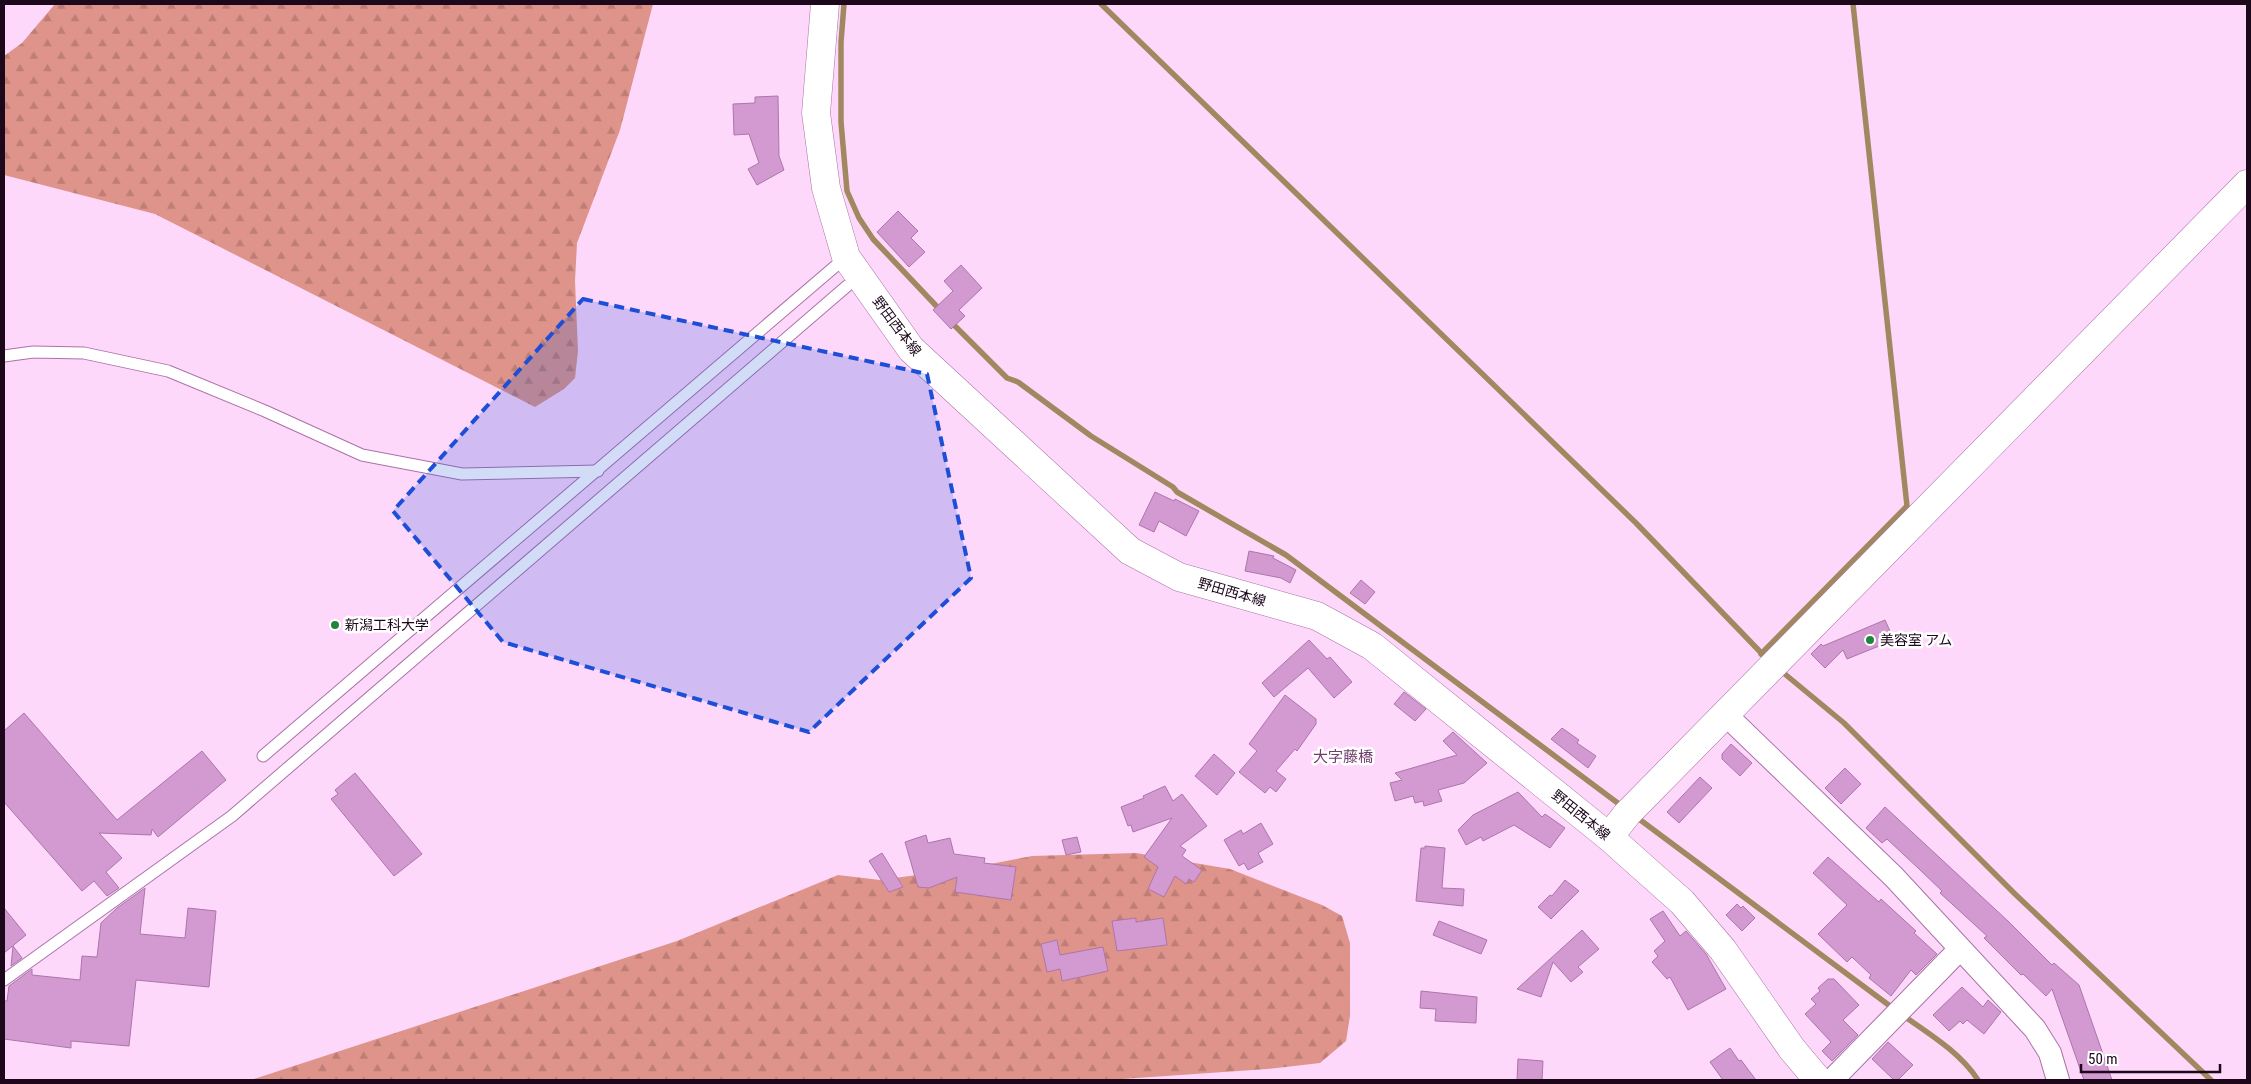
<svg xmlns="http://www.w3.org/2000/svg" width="2251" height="1084" viewBox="0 0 2251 1084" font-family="'Roboto Condensed','Noto Sans JP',sans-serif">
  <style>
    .forest { fill: url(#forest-firs) }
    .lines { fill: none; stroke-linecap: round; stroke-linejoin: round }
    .stream { stroke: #a28860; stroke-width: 5.5 }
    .building { fill: #d399d1; stroke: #ad75ab }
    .lane-casing { stroke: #aa72a8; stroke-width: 13 }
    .street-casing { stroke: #aa72a8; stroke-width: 24 }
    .secondary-casing { stroke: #aa72a8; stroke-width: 29 }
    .lane { stroke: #fff; stroke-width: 11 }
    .street { stroke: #fff; stroke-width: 22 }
    .secondary { stroke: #fff; stroke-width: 28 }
    .marked { fill: #1d4ed8; fill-opacity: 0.2; stroke: #1d4ed8; stroke-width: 4; stroke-dasharray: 10 6; stroke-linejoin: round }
    .poi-dot { fill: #1f863c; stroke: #fff; stroke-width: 2 }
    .labels { text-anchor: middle; stroke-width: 5; stroke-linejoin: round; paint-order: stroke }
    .street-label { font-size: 14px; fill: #1c071b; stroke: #fff }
    .poi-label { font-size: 14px; fill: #1c071b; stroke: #fff; text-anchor: start }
    .neighbourhood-label { font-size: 15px; fill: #703c6e; stroke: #fff }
  </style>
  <defs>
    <pattern id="forest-firs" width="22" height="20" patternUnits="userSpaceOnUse" patternTransform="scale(1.25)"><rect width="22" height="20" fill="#de948a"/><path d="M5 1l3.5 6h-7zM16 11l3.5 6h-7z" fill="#be7e76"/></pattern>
  </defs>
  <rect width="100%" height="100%" fill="#fdd8fa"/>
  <!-- forest -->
  <g class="forest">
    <polygon points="55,4 653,4 620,130 577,243 575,281 578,351 575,378 564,389 535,407 155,214 4,175 4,56 22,43"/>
    <polygon points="1136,853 1230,869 1322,905 1342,916 1350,943 1350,1016 1346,1041 1320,1063 1267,1069 1108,1080 251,1080 677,941 838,875 880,880 969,868 1032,856"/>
  </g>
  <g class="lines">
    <!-- stream -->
    <g class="stream">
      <polyline points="844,4 841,42 841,122 847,191 859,218 873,239 942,312"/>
      <polyline points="1101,4 1636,523 1769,661"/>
      <polyline points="950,321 1007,378 1018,382 1091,436 1173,487 1177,492 1286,555 1623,807"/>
      <polyline points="1761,654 1907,506 1853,4"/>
      <polyline points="1780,670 1844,723 2015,894 2211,1080"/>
      <polyline points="1635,816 1894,1009"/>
      <path d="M1901,1014C1928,1033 1960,1052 1978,1080"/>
    </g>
  </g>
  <!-- building -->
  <g class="building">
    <polygon points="778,96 779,156 784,170 757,185 748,169 759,163 749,134 734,135 733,104 755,103 755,97"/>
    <polygon points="898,211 918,231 911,238 925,252 909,267 877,232"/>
    <polygon points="961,265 982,288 959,310 965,316 951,329 933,310 953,291 944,281"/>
    <polygon points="1155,492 1174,501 1175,499 1199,511 1186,536 1159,521 1154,532 1139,525"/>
    <polygon points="1249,551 1274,556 1273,558 1296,570 1290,583 1281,578 1245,571"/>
    <polygon points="1361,580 1375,592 1365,604 1350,593"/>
    <polygon points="1885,620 1894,640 1847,659 1843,650 1825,668 1811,654 1821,644 1823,646"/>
    <polygon points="1309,640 1327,659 1330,657 1352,682 1334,698 1308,668 1274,697 1262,683"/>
    <polygon points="1404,692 1426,709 1415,721 1394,704"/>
    <polygon points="1285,695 1316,719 1316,724 1297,751 1295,749 1276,771 1286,779 1276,792 1270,787 1265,793 1239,772 1257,751 1249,744"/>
    <polygon points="24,713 117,820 202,751 226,780 158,837 152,829 151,835 99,833 122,858 106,872 119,888 107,896 94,881 82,891 4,802 4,731"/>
    <polygon points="1562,728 1579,740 1577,743 1596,756 1588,768 1551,739"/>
    <polygon points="1453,732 1487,763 1464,783 1438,790 1442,801 1424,806 1423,801 1415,803 1413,796 1395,801 1390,783 1402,780 1395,773 1457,755 1443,741"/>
    <polygon points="1731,744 1752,763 1740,776 1722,759 1722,754"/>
    <polygon points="1214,754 1235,773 1217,795 1195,776"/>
    <polygon points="1845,768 1861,784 1841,804 1825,788"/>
    <polygon points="355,773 422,854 394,876 331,799 338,794 335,790"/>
    <polygon points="1700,777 1712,788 1679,823 1667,812"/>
    <polygon points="1165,786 1173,801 1182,794 1207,826 1180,846 1186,850 1182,856 1202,870 1194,882 1189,879 1186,884 1175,876 1164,897 1148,889 1158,867 1144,857 1172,818 1133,832 1131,825 1128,826 1121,807 1144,798 1143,796"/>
    <polygon points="1518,792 1542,817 1545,814 1565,828 1550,848 1514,825 1483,841 1481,837 1466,845 1458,830 1473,815"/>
    <polygon points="1885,807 2009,922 2052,965 2054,963 2079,985 2112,1080 2084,1080 2052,989 2046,996 2023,974 2021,975 1984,938 1987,936 1940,893 1942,891 1918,868 1887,839 1882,843 1866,828"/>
    <polygon points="1261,823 1273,844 1258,853 1263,862 1248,870 1244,863 1239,866 1224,840 1241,830 1243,834"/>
    <polygon points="926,835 928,843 950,838 954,854 985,858 984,863 1016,867 1011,900 955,892 957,877 929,888 918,887 905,842"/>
    <polygon points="1077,837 1081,852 1066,855 1062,840"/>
    <polygon points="1425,846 1445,848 1442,888 1464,889 1463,906 1416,901 1421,848 1425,848"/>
    <polygon points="882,853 903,887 889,892 869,861"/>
    <polygon points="1828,857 1879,902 1881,899 1916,931 1914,933 1937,954 1916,975 1911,970 1891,996 1869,978 1871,975 1852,957 1847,962 1818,934 1847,905 1813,873"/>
    <polygon points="1565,880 1579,891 1551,919 1538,907 1550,895 1552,896"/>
    <polygon points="145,888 140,934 185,938 188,908 216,911 209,987 136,980 129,1046 71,1041 71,1048 4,1039 4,1001 7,1001 9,986 32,969 32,975 80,980 82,956 97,957 101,923 117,908"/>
    <polygon points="1737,904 1741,908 1743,906 1755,918 1742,931 1726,915"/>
    <polygon points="4,908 26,935 4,953"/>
    <polygon points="1663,911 1680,936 1686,931 1706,954 1726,989 1688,1010 1670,977 1667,979 1652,962 1658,956 1654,951 1665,941 1650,919"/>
    <polygon points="1136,918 1136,922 1163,918 1167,945 1117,951 1112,921"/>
    <polygon points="1439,921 1487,940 1481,954 1433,935"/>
    <polygon points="1582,930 1599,949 1578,967 1583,972 1571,982 1553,962 1541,997 1517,989"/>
    <polygon points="1057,940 1060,955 1103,947 1108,971 1062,981 1060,969 1047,972 1041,944"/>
    <polygon points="13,946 22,958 11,966"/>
    <polygon points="1828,979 1834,979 1859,1005 1843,1020 1858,1035 1832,1061 1822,1051 1831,1042 1805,1014 1816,1004 1811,999 1820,991 1818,988"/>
    <polygon points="1962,987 1983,1007 1988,1000 2001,1012 1984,1034 1967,1020 1963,1024 1960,1021 1949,1031 1933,1015"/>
    <polygon points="1421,991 1477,997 1476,1023 1435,1021 1436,1009 1420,1008"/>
    <polygon points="1888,1042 1913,1065 1898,1080 1894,1080 1872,1059"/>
    <polygon points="1730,1048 1739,1061 1741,1060 1756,1080 1723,1080 1710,1062"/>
    <polygon points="1518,1059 1543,1061 1542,1080 1517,1080"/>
  </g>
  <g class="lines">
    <defs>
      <g id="lane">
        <polyline points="4,356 33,352 84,353 168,371 265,411 362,455 462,474 598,471"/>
        <polyline points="263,756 846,257"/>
        <polyline points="4,980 232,816 847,286"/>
      </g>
      <g id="street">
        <polyline points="1725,714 1894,877 2035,1029 2050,1053 2058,1080"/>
        <polyline points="1832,1080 1960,949"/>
      </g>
      <g id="secondary">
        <polyline points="825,4 816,113 826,188 846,257 911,349 1130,551 1179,577 1317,616 1372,646 1609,837 1682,902 1723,950 1792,1049 1818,1080"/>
        <polyline points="1609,837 1627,814 2247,184"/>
      </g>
    </defs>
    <!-- lane casing -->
    <use href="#lane" class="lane-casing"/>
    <!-- street casing -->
    <use href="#street" class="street-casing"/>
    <!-- secondary casing -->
    <use href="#secondary" class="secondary-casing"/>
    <!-- lane -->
    <use href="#lane" class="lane"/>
    <!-- street -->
    <use href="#street" class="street"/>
    <!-- secondary -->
    <use href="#secondary" class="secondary"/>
  </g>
  <!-- marked area -->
  <path class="marked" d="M583,299L927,374L971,578L809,732L503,642L393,511Z"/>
  <!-- markers -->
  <g class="poi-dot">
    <circle cx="335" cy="625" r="5"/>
    <circle cx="1870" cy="640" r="5"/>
  </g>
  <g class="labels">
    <!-- street labels -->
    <g class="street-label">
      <text transform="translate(897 326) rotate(53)" y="5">野田西本線</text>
      <text transform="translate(1232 592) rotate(16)" y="5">野田西本線</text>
      <text transform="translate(1581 815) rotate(39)" y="5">野田西本線</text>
    </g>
    <!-- poi labels -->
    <g class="poi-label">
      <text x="345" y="630">新潟工科大学</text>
      <text x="1880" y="645">美容室 アム</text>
    </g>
    <!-- neighbourhood labels -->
    <g class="neighbourhood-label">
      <text x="1343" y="762">大字藤橋</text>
    </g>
  </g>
  <!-- border -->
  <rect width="2251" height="1084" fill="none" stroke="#1c071b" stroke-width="10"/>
  <!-- scale -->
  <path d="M2081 1064v8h139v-8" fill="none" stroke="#1c071b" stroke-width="2.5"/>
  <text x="2088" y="1064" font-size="15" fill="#1c071b" stroke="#ffffff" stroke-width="4" paint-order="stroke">50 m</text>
</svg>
